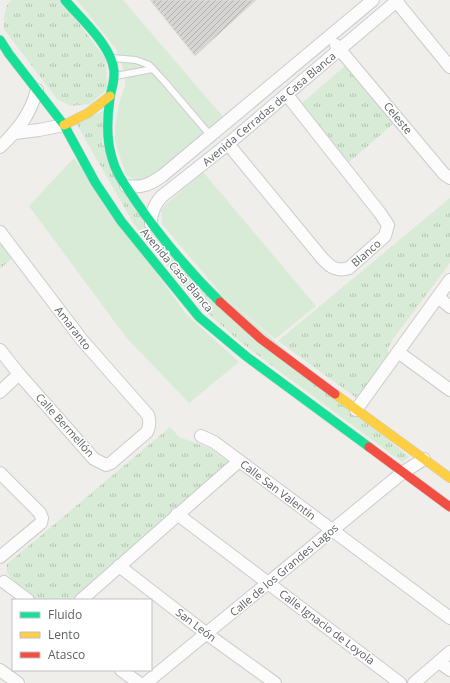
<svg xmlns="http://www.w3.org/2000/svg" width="450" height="683" viewBox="0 0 450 683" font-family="'Open Sans',sans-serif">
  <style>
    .grass { fill: #d8ebd6 }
    .park { fill: url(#park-tufts) }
    .building { fill: url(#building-hatch); stroke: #deddd9 }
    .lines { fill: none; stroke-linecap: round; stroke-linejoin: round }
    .lane-casing { stroke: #cbcccc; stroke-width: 8 }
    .street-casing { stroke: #cbcccc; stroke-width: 14 }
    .fast-casing { stroke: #cacacb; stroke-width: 10 }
    .slow-casing { stroke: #cacacb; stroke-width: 10 }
    .jam-casing { stroke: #cacacb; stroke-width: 10 }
    .lane { stroke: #fdfcfc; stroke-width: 6 }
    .street { stroke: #fdfcfc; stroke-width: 12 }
    .fast { stroke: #16e098; stroke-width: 9 }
    .slow { stroke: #ffcf43; stroke-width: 9 }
    .jam { stroke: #f24e42; stroke-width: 9 }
    .labels { text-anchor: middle; stroke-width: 3; stroke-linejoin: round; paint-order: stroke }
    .street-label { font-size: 11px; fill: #5f6368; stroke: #fff }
  </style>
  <defs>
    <pattern id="park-tufts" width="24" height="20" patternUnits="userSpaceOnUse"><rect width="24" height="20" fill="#d8ebd6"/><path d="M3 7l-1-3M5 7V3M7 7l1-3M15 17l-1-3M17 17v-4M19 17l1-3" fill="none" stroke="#b2c2b1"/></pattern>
    <pattern id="building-hatch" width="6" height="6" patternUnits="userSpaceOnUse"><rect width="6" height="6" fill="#d6d5d3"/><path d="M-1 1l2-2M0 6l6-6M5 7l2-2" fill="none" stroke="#b1b0af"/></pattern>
  </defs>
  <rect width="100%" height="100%" fill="#efeeea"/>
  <!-- grass -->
  <g class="grass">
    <polygon points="77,0 123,0 223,117 151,177 143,182 133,179 126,175 115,142 115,126 120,100 125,86 125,74 117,50"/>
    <polygon points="74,158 186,314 239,362 189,403 126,337 29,206"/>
    <polygon points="203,172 316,306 275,339 223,296 162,224 161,211 166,204"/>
  </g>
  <!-- park -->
  <g class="park">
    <path d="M12,0H61L106,59L107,89L90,104L70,106L57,99L4,29C4,19 3,7 12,0Z"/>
    <polygon points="347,64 394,123 347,164 301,104"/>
    <polygon points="103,111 102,143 154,236 409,457 402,462 239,341 200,306 135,226 76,123"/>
    <polygon points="450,198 450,263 393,339 388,348 389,360 358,399 278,341"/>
    <polygon points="0,234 16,255 0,269"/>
    <polygon points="170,427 179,437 209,448 240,470 192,511 174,511 121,556 119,571 87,600 32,600 28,597 7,573 7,564"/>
  </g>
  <!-- building -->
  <polygon class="building" points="150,0 256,0 195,56"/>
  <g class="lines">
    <defs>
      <g id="lane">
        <polyline points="112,58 136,60 149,65 164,81 210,135"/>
        <polyline points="115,76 153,69"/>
      </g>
      <g id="street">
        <polyline points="396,1 450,67"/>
        <polyline points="336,45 444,174 450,178"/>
        <polyline points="15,133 39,130 64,125"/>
        <path d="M228,144L322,258C330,267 337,272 349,268L385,236L388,225L380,213L287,95"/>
        <path d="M0,147C18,130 30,115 37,90"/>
        <path d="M126,186C142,188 149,185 162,176L373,0"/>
        <path d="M151,224C151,213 154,206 161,197L228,144L398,0"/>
        <path d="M0,232L82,340L148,415C150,421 150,426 147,432L111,463L106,465L94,459L19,374L0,350"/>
        <polyline points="438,297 450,307"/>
        <polyline points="398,352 450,390"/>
        <polyline points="0,392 19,374"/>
        <polyline points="356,410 450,280"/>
        <polyline points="201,436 214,442 450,618"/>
        <polyline points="0,473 40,513 42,518 41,523 0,557"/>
        <polyline points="177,514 400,683"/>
        <polyline points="119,566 207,634 275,683"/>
        <polyline points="4,582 28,600"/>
        <polyline points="81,600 239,461"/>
        <polyline points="439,662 450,670"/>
        <polyline points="0,670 18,683"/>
        <polyline points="121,670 139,683"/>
        <polyline points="146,683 402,473 424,459"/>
        <polyline points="414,683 450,652"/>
      </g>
      <g id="fast">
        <path d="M65,0C81,19 112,46 114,71C115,81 111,89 110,98C107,118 106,139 112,158C116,174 126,186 135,200C160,237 189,271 220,302"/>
        <polyline points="0,40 9,54 64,125 95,182 121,221 199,317 247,357 369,447"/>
      </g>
      <g id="slow">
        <polyline points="64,125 88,113 110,96"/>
        <polyline points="335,394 450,478"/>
      </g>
      <g id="jam">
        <polyline points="220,302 261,339 335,394"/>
        <polyline points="369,447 450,507"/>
      </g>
    </defs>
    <!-- lane casing -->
    <use href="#lane" class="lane-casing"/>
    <!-- street casing -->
    <use href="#street" class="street-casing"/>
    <!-- fast casing -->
    <use href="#fast" class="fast-casing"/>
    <!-- slow casing -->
    <use href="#slow" class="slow-casing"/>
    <!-- jam casing -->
    <use href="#jam" class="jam-casing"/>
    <!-- lane -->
    <use href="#lane" class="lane"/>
    <!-- street -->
    <use href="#street" class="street"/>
    <!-- fast -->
    <use href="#fast" class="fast"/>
    <!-- slow -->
    <use href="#slow" class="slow"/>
    <!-- jam -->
    <use href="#jam" class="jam"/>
  </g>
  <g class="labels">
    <!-- street labels -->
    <g class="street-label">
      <text transform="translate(269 109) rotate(-40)" y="4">Avenida Cerradas de Casa Blanca</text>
      <text transform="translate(398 118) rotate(50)" y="4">Celeste</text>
      <text transform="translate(366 253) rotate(-41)" y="4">Blanco</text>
      <text transform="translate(177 270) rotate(50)" y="4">Avenida Casa Blanca</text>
      <text transform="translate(73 328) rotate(52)" y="4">Amaranto</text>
      <text transform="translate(65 425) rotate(48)" y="4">Calle Bermellón</text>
      <text transform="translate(278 490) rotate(37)" y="4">Calle San Valentín</text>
      <text transform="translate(284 570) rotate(-40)" y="4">Calle de los Grandes Lagos</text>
      <text transform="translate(196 625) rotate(37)" y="4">San León</text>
      <text transform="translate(327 627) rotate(37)" y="4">Calle Ignacio de Loyola</text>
    </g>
  </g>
  <!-- legend -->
  <rect x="12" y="599" width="140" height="72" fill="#ffffff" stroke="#bfc1c3"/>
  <rect x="20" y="612" width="20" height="6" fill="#16e098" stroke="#bfc1c3"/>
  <text x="48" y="619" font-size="12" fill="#5f6368">Fluido</text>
  <rect x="20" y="632" width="20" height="6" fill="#ffcf43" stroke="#bfc1c3"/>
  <text x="48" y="639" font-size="12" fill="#5f6368">Lento</text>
  <rect x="20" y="652" width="20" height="6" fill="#f24e42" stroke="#bfc1c3"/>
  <text x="48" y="659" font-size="12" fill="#5f6368">Atasco</text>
</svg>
